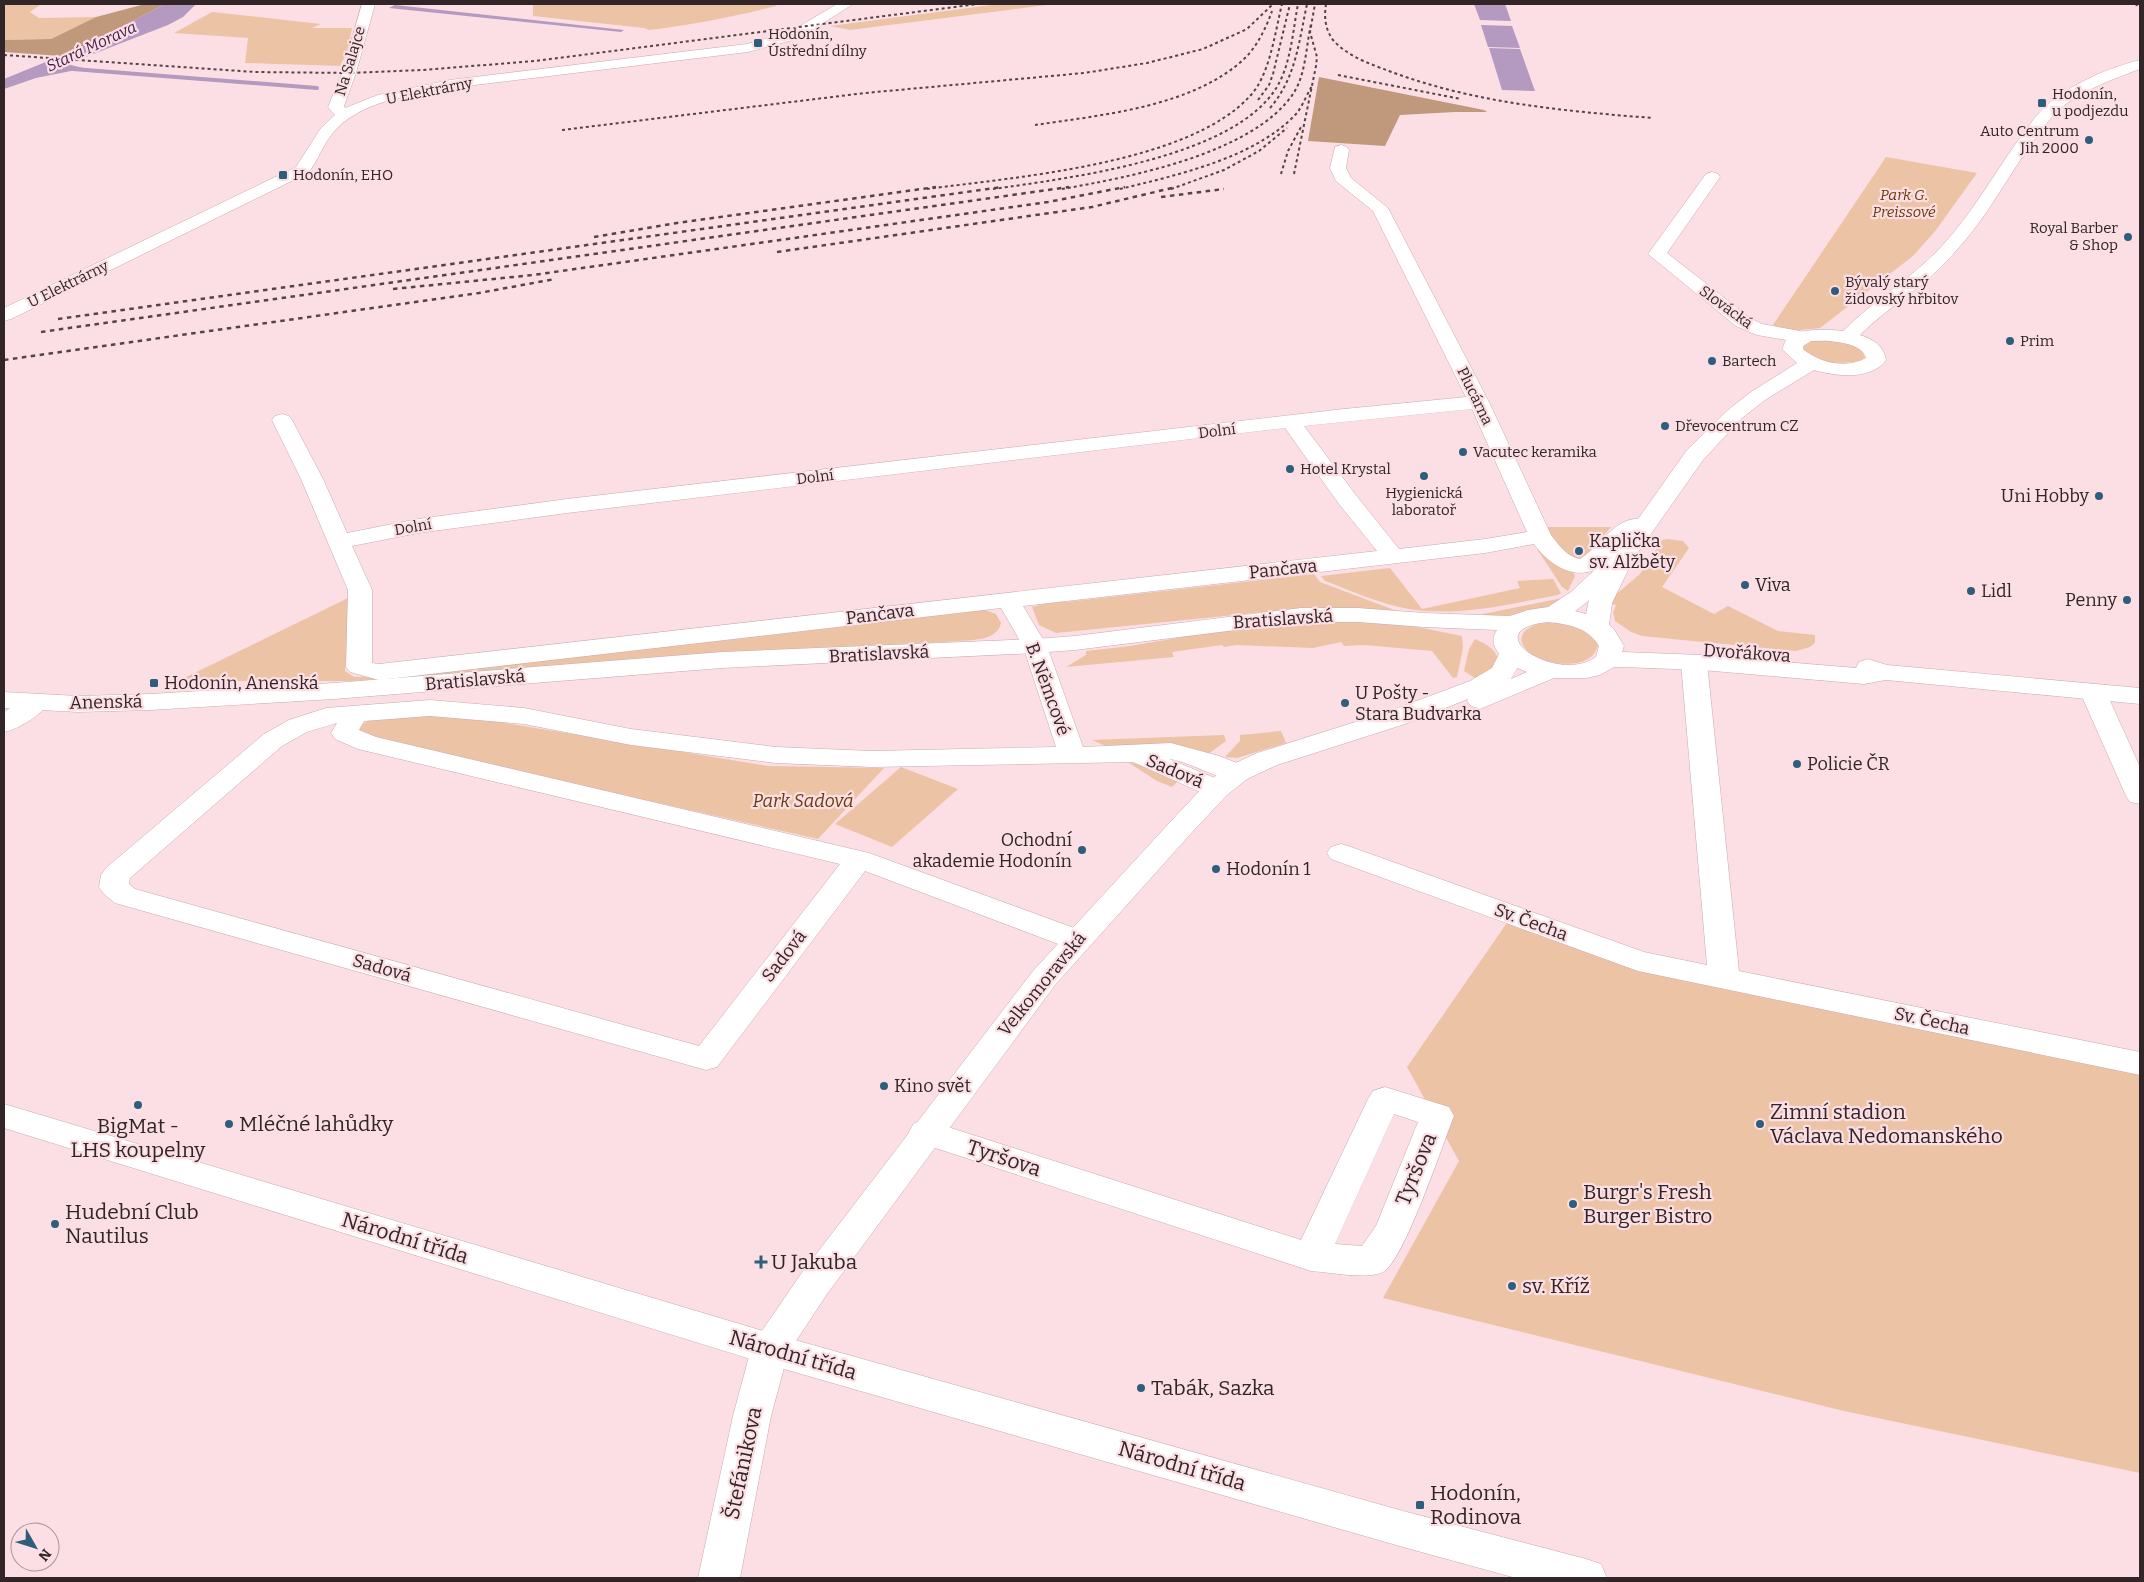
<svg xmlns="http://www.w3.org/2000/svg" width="2144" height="1582" viewBox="0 0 2144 1582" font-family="Bitter,serif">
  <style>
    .green { fill: #edc3a6 }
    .forest { fill: #c0987b }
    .water { fill: #b499c0 }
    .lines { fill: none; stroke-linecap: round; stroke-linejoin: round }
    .stream { stroke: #b499c0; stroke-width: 4 }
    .minor-casing { stroke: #c9a9af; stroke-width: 1 }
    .major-casing { stroke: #c9a9af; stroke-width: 1 }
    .minor { fill: #fff; fill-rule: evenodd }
    .major { fill: #fff; fill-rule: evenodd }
    .rail-far1 { stroke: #534447; stroke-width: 2; stroke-dasharray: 3 3; stroke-linecap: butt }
    .rail { stroke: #534447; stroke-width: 2.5; stroke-dasharray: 4.5 4.5; stroke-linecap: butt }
    .poi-dot { fill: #2e5e7c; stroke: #fbdfe4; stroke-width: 2 }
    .labels { text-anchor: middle; stroke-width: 4.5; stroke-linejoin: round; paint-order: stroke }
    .far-poi-label { font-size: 15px; fill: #312527; stroke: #fbdfe4; text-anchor: start }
    .far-street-label { font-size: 15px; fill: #312527; stroke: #fbdfe4 }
    .far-park-label { font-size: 15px; font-style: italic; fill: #6d3908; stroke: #fbdfe4 }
    .far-water-label { font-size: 16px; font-style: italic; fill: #401d4e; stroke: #fbdfe4 }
    .poi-label { font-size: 18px; fill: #312527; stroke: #fbdfe4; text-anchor: start }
    .street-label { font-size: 18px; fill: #312527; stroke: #fbdfe4 }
    .park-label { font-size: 18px; font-style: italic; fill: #6d3908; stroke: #fbdfe4 }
    .near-poi-label { font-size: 21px; fill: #312527; stroke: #fbdfe4; text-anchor: start }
    .near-street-label { font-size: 21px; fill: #312527; stroke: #fbdfe4 }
  </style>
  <rect width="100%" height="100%" fill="#fbdfe4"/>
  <!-- green -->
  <g class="green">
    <polygon points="4,4 41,4 30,12 39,18 96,17 51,39 4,40"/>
    <path d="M533,4H778L776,6C734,17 692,25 649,30L644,28L533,16Z"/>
    <polygon points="999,4 1055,4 850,30 830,26"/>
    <polygon points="212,12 321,24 312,28 352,28 347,52 340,66 245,63 248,38 174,33"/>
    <polygon points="1886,157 1977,173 1936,230 1913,256 1820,328 1790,331 1778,329 1773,325"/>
    <path d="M1832,339L1861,348L1865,358C1853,367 1799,364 1804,345L1811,340Z"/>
    <polygon points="1545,527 1611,527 1583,560 1567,559"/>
    <polygon points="1667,539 1683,541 1689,548 1662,587 1714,614 1728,606 1778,631 1815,635 1815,643 1810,647 1796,651 1642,636 1631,632 1615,621 1613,613 1616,605 1609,603 1614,596 1640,574 1662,540"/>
    <polygon points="1542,548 1572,570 1575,576 1568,591 1562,587 1537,549"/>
    <path d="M1390,568L1422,609L1520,588L1517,581L1553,579L1561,593L1558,595C1509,604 1458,617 1409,609C1380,604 1352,591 1325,581L1321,576Z"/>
    <polygon points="1314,574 1320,582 1397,611 1356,608 1305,608 1056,633 1039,625 1032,607 1057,600 1066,602"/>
    <path d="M350,597L345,671L354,677L377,676L982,609L996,614L1001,623C997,641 972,640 958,641L352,681H178Z"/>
    <polygon points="1567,597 1556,606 1505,616 1482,617 1483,614"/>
    <polygon points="1327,620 1403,624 1462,636 1463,648 1457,677 1453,678 1432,651 1364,645 1344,646 1341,642 1313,648 1236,645 1224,647 1222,645 1172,652 1174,657 1066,667 1086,655 1086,651 1130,646 1242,627"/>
    <path d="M1555,622C1573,625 1588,628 1598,644C1594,670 1554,666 1536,657C1524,651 1514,637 1529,628C1536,623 1546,623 1555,622Z"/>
    <path d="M1475,639C1486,644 1499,650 1498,664L1478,680L1464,671L1469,649Z"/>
    <path d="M392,716H463L768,766L884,768L818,839L361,736L358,732C362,718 379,718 392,716Z"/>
    <polygon points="1281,731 1286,743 1237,758 1225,757 1240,741 1240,735"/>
    <polygon points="1224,735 1226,741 1208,754 1108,747 1092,740"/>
    <polygon points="1129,763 1139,764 1179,780 1172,787 1157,781"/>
    <polygon points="901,767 958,789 892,847 835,824"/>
    <polygon points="1511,917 1795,995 2140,1073 2140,1473 1844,1411 1383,1298 1459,1161 1407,1067"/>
  </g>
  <!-- forest -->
  <g class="forest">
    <polygon points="145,4 165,4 87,45 61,56 4,52 4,40 51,39 96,17"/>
    <polygon points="1319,77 1484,110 1487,112 1455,112 1400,115 1385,146 1308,141"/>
  </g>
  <!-- water -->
  <g class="water">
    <polygon points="165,4 196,4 183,17 168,25 70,63 71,65 83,68 81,69 36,78 4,89 4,79 87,45"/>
    <polygon points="1474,4 1505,4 1511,21 1480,20"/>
    <polygon points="395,5 624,30 621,32 389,8"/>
    <polygon points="1481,25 1512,26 1520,48 1488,47"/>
    <polygon points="1489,48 1520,49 1535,91 1502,90"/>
  </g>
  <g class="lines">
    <!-- stream -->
    <polyline class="stream" points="73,69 317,88"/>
    <defs>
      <g id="minor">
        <path d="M362,4H375L356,73L344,106L345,108L378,95L450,80L747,44L790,32L837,4H853L800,38L748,52L450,88C411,95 358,101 332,134C322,146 318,161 308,173L11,319L4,321V308L296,167L321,128L335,115L328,107L342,73Z"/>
        <path d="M1341,145L1347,147L1349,150L1346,168L1351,178L1388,208L1489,402L1551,535C1559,545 1567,557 1580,559C1605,543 1616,511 1652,520L1655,525L1652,530C1646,531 1639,532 1633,535C1621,542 1614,556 1603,565C1578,584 1549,565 1534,544L1485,553L1023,606L1047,646L1083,747L1171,743L1219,756L1247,767L1251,773L1247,779C1223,785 1194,762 1169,759L1227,783L1231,789L1227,795L1217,797L1207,795L1133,762L872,767L776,763L631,745L524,724L430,716L364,721L359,730L376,737L869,853L1088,933L1092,940L1088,947L1077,950L1066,947L865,871L717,1067L706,1070L115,903L104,894L99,887L101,875L106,868L264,734L289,720L326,708L430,700L524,708L631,729L776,747L872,751L1056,747L1023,646L1001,608L379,680L350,672L346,667L348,590L301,479L272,420L275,416L282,414L289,416L292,420L323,479L347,533L418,519L567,499L1344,409L1466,397L1373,211L1336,181L1330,168L1335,147ZM1472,409L1527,532L1485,539L1399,549L1355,494L1304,426ZM1285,428L1339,504L1377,551L379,664L372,663V590L352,546L418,533L567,513ZM337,723L331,733L335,739L358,749L840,864L699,1046L135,889L129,884L130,878L282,746L307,732Z"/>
        <polygon points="1712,172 1718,174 1720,177 1667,253 1750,318 1762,324 1811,333 1814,337 1811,341 1804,343 1757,335 1736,326 1648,254 1706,174"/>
        <polygon points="1694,655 1703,658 1707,663 1739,971 2140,1052 2140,1075 1638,971 1331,859 1327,853 1331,847 1341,844 1351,847 1644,952 1707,965 1681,663 1685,658"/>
        <polygon points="2093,684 2102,687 2106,692 2140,767 2140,804 2130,802 2126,796 2080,692 2084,687"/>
        <path d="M37,694L46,697L50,702C41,715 19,729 4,732V712L28,697Z"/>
        <path d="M1385,1087L1449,1107L1454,1116C1443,1143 1404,1261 1383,1272C1367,1280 1329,1272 1311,1271L914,1141L909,1132L914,1123L926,1120L1301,1240L1368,1099L1373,1091ZM1394,1114L1418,1122L1376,1226L1362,1246L1335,1244Z"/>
        <polygon points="4,1104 770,1333 1403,1511 1586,1559 1601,1564 1607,1578 1516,1578 1403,1547 770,1365 4,1128"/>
      </g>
      <path id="major" d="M2140,60V69C2113,79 2085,89 2062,107C2047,120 2036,138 2024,154C2002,188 1982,223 1954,253C1927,285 1889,306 1860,335C1873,339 1884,346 1886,360C1871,381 1835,376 1814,370L1765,400L1742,418L1703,460L1634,558L1612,603L1609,625L1613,628L1624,646L1622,652L1702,655L1856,668L1859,662L1868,659L1887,665L2140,688V704L1886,680L1864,684L1702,670L1622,667H1614L1600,675L1586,678H1554L1480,709L1471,706L1467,701L1468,699L1405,724L1277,765L1247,779L1227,795L1194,830L1055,985L827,1294L788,1353L771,1416L740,1578H698L733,1416L751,1349L757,1338L801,1274L1033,971L1174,818L1207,783L1227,767L1257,753L1387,712L1470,681L1492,668L1499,654C1493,645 1491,639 1497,630L1424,627L1358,622H1301L1075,650L1035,653L722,668L334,699L150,710L78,712L4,708V692L78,696L150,694L334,683L722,652L1035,639L1075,636L1301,608H1358L1424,613L1510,616L1528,610L1548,607L1571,592L1603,562L1609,560L1687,450L1728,410L1751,392L1797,363L1783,350C1783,326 1827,329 1843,331C1873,301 1911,279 1941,247C1971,215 1992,177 2017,142C2026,130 2034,117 2045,107C2070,84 2108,68 2140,60ZM1811,341C1825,340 1862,341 1866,358C1847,369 1819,363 1803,349V346ZM1589,600L1586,614L1575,611L1587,602ZM1548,622C1567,624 1588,627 1599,646L1596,657C1558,685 1472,630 1548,622ZM1517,668L1527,672L1511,679Z"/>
    </defs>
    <!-- minor casing -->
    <use href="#minor" class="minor-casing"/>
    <!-- major casing -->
    <use href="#major" class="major-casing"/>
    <!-- minor -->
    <use href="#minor" class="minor"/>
    <!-- major -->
    <use href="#major" class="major"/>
    <!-- rail-far1 -->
    <g class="rail-far1">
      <path d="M1326,4C1324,17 1325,29 1333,40C1347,56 1370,64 1389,71C1474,103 1563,111 1653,118"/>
      <polyline points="2135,4 2140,7"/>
      <polyline points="4,55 255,72 349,73 422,70 535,61 978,4"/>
      <polyline points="1338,75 1461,99"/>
      <polyline points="1258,100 1269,85 1273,74 1290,4"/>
      <path d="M1270,108C1296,78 1299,41 1307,4"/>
      <path d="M1035,125C1102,115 1191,107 1243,60C1257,47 1266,28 1272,11"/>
      <polyline points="562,130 865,93 1084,73 1147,63 1203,49 1247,29 1273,4"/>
      <polyline points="1281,174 1288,151 1301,127"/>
      <polyline points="1294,174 1316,66 1317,57 1310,32 1315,4"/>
      <path d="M927,189C1016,177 1188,164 1250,96C1270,75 1275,32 1282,4"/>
      <path d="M993,189C1069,178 1237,158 1278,85C1291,62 1293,30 1298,4"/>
      <path d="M1062,189C1130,177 1252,154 1293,94C1306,75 1306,46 1311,24"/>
      <path d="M1120,189C1177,175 1256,158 1297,113C1303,105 1307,94 1312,86"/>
      <polyline points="1171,189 1224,170 1259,151 1287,128"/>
    </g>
    <!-- rail -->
    <g class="rail">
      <polyline points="1161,197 1224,189"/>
      <polyline points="594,237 677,223 936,187"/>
      <polyline points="777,252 1092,207 1176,187"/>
      <polyline points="393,289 533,275 1048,202 1125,187"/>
      <polyline points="58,319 1002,187"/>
      <polyline points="41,332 1069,187"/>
      <polyline points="4,360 479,293 555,279"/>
    </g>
  </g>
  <!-- markers -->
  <g class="poi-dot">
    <rect x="753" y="38" width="10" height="10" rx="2.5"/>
    <rect x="2037" y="98" width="10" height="10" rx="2.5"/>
    <circle cx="2089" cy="140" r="5"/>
    <rect x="278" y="170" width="10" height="10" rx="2.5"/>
    <circle cx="2128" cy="237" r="5"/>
    <circle cx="1835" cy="291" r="5"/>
    <circle cx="2010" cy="341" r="5"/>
    <circle cx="1712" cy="361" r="5"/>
    <circle cx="1665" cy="426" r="5"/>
    <circle cx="1463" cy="452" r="5"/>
    <circle cx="1290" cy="469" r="5"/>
    <circle cx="1424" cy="476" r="5"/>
    <circle cx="2099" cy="496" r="5"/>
    <circle cx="1579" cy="551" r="5"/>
    <circle cx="1745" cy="585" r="5"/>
    <circle cx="1971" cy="591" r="5"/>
    <circle cx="2127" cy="600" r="5"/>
    <rect x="149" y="678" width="10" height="10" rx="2.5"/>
    <circle cx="1345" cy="703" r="5"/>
    <circle cx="1797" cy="764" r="5"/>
    <circle cx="1082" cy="850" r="5"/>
    <circle cx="1216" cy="869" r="5"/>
    <circle cx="884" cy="1086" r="5"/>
    <circle cx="138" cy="1105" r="5"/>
    <circle cx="229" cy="1124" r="5"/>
    <circle cx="1760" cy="1124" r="5"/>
    <circle cx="1573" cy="1204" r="5"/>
    <circle cx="55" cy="1224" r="5"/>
    <path d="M758.5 1254.5h5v5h5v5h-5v5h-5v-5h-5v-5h5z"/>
    <circle cx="1512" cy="1286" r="5"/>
    <circle cx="1141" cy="1388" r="5"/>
    <rect x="1415" y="1500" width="10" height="10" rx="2.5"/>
  </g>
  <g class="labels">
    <!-- far-poi labels -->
    <g class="far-poi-label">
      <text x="768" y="39">Hodonín,<tspan x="768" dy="17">Ústřední dílny</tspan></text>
      <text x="2052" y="99">Hodonín,<tspan x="2052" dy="17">u podjezdu</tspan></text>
      <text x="2079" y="136" text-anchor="end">Auto Centrum<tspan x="2079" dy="17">Jih 2000</tspan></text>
      <text x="293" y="180">Hodonín, EHO</text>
      <text x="2118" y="233" text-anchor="end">Royal Barber<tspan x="2118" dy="17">&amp; Shop</tspan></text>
      <text x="1845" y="287">Bývalý starý<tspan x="1845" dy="17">židovský hřbitov</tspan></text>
      <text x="2020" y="346">Prim</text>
      <text x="1722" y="366">Bartech</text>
      <text x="1675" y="431">Dřevocentrum CZ</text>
      <text x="1473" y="457">Vacutec keramika</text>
      <text x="1300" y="474">Hotel Krystal</text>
      <text x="1424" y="498" text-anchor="middle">Hygienická<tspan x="1424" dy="17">laboratoř</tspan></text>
    </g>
    <!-- far-street labels -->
    <g class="far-street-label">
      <text transform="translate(350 61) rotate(-73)" y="5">Na Salajce</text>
      <text transform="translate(429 91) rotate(-11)" y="5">U Elektrárny</text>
      <text transform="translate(68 284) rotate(-26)" y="5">U Elektrárny</text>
      <text transform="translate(1726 307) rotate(36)" y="5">Slovácká</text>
      <text transform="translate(1475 396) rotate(64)" y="5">Plucárna</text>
      <text transform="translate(1217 431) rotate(-7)" y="5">Dolní</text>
      <text transform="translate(815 477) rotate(-7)" y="5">Dolní</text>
      <text transform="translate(413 527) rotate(-10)" y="5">Dolní</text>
    </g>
    <!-- far-park labels -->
    <g class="far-park-label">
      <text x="1904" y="200">Park G.<tspan x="1904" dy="17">Preissové</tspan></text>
    </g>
    <!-- far-water labels -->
    <g class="far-water-label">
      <text transform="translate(91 46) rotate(-25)" y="6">Stará Morava</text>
    </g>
    <!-- poi labels -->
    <g class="poi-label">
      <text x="2089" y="502" text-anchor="end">Uni Hobby</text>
      <text x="1589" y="547">Kaplička<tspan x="1589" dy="21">sv. Alžběty</tspan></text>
      <text x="1755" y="591">Viva</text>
      <text x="1981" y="597">Lidl</text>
      <text x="2117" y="606" text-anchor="end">Penny</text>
      <text x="164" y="689">Hodonín, Anenská</text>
      <text x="1355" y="699">U Pošty -<tspan x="1355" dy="21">Stara Budvarka</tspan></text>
      <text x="1807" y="770">Policie ČR</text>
      <text x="1072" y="846" text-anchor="end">Ochodní<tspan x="1072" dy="21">akademie Hodonín</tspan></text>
      <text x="1226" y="875">Hodonín 1</text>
      <text x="894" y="1092">Kino svět</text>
    </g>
    <!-- street labels -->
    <g class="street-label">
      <text transform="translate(1283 569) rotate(-6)" y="6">Pančava</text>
      <text transform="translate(880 614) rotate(-7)" y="6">Pančava</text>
      <text transform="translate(1283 619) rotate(-4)" y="6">Bratislavská</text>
      <text transform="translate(1747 653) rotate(4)" y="6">Dvořákova</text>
      <text transform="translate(879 654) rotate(-3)" y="6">Bratislavská</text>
      <text transform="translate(475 680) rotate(-5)" y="6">Bratislavská</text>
      <text transform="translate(1048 689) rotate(70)" y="6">B. Němcové</text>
      <text transform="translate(106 702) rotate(-1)" y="6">Anenská</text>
      <text transform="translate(1175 771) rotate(23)" y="6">Sadová</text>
      <text transform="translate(1531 922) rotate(20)" y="6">Sv. Čecha</text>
      <text transform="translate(784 956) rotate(-52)" y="6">Sadová</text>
      <text transform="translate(382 968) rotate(16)" y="6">Sadová</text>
      <text transform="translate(1042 984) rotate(-51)" y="6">Velkomoravská</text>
      <text transform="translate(1932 1021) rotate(12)" y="6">Sv. Čecha</text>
    </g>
    <!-- park labels -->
    <g class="park-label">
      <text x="803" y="807">Park Sadová</text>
    </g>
    <!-- near-poi labels -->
    <g class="near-poi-label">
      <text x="1770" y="1119">Zimní stadion<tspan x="1770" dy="24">Václava Nedomanského</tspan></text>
      <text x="239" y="1131">Mléčné lahůdky</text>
      <text x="138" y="1133" text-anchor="middle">BigMat -<tspan x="138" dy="24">LHS koupelny</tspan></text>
      <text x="1583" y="1199">Burgr's Fresh<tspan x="1583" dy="24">Burger Bistro</tspan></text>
      <text x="65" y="1219">Hudební Club<tspan x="65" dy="24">Nautilus</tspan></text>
      <text x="771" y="1269">U Jakuba</text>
      <text x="1522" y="1293">sv. Kříž</text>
      <text x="1151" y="1395">Tabák, Sazka</text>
      <text x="1430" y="1500">Hodonín,<tspan x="1430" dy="24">Rodinova</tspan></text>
    </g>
    <!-- near-street labels -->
    <g class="near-street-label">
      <text transform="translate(1004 1158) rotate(18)" y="7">Tyršova</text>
      <text transform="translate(1416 1169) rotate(-68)" y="7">Tyršova</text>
      <text transform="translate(405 1238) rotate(17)" y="7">Národní třída</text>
      <text transform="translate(793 1355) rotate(16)" y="7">Národní třída</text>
      <text transform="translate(743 1463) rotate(-78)" y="7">Štefánikova</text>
      <text transform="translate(1182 1466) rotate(16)" y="7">Národní třída</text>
    </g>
  </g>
  <!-- border -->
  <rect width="2144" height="1582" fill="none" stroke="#312527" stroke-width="10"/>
  <!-- north arrow -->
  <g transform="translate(35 1547) rotate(129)"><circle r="24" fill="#fbdfe4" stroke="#aa9598"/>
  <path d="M0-4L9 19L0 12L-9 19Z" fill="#2e5e7c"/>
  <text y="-8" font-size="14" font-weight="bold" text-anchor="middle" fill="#312527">N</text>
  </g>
</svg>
